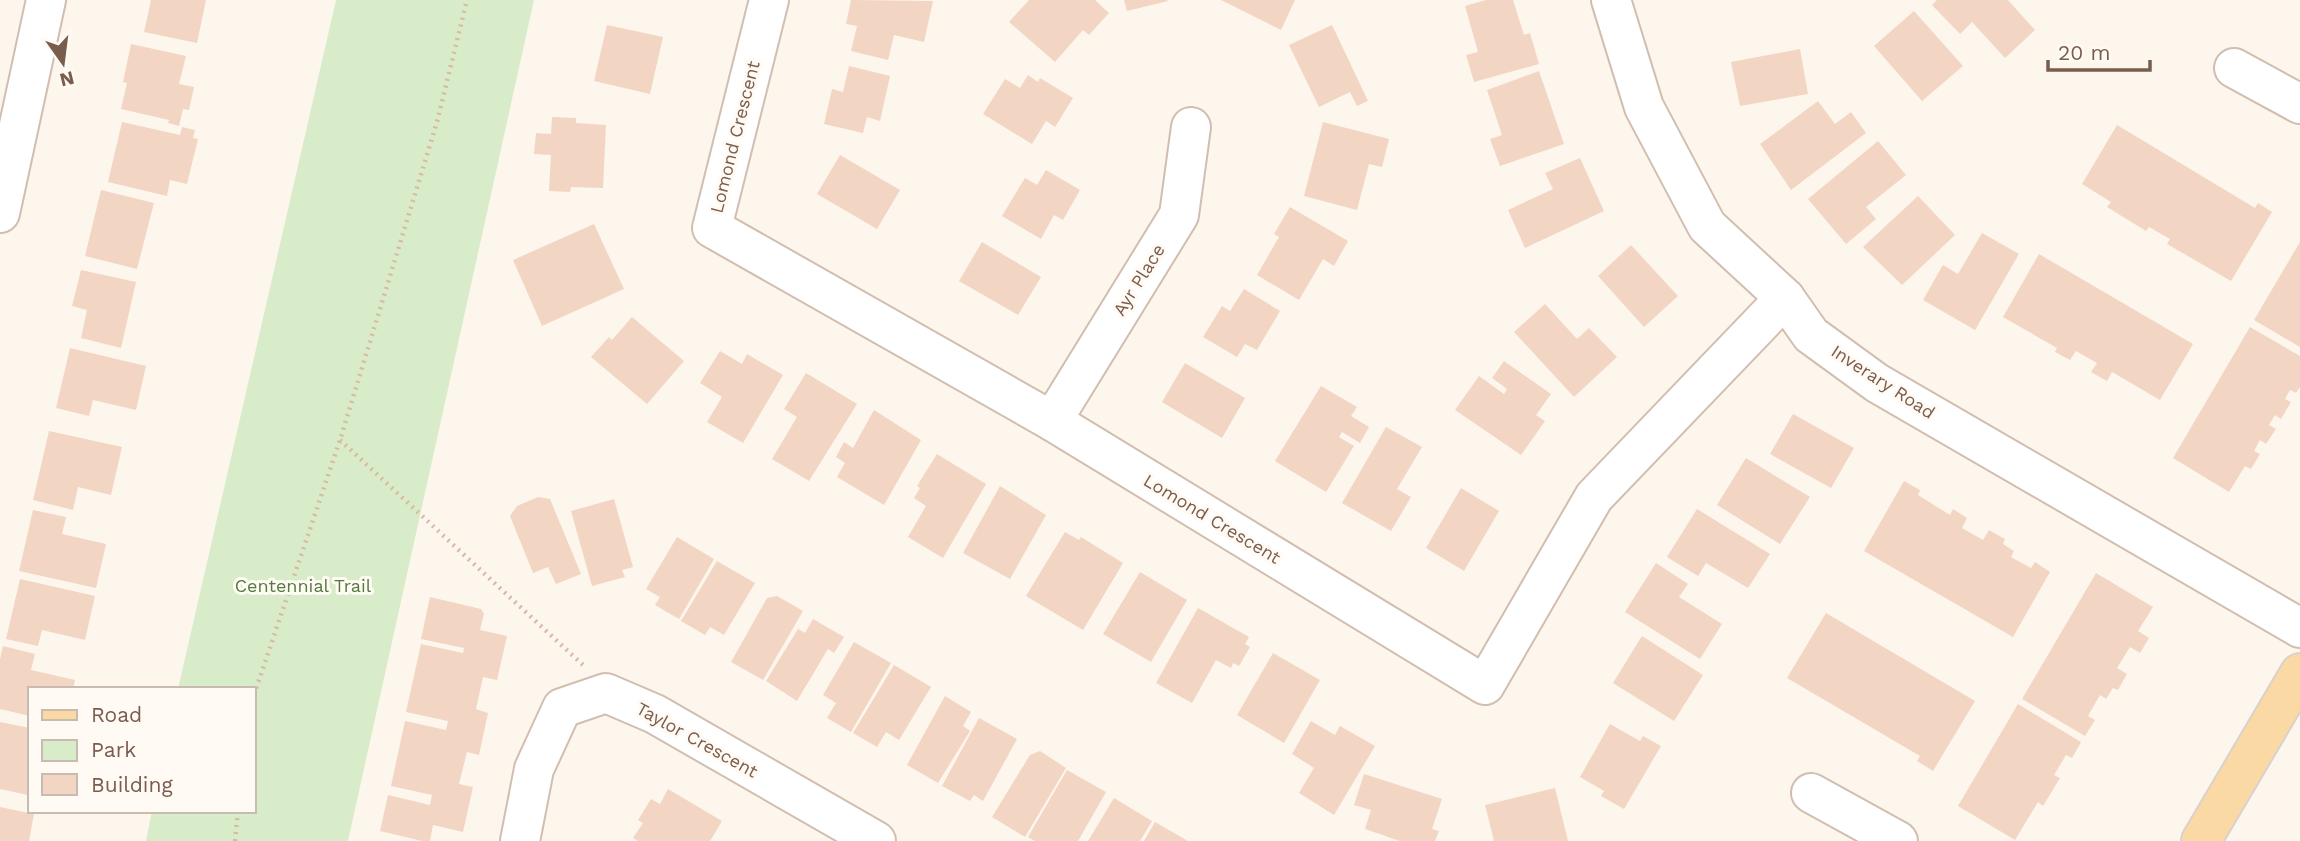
<svg xmlns="http://www.w3.org/2000/svg" width="2300" height="841" viewBox="0 0 2300 841" font-family="'Work Sans',sans-serif">
  <style>
    .green { fill: #d8ecc9 }
    .building { fill: #f3d5c3 }
    .lines { fill: none; stroke-linecap: round; stroke-linejoin: round }
    .minor-casing { stroke: #d1beb0; stroke-width: 42 }
    .major-casing { stroke: #dad1cd; stroke-width: 42 }
    .path { stroke: #d9b8a5; stroke-width: 4.5; stroke-dasharray: 2 5; stroke-linecap: butt }
    .minor { stroke: #fff; stroke-width: 38 }
    .major { stroke: #fbd9a5; stroke-width: 38 }
    .labels { text-anchor: middle; stroke-width: 6; stroke-linejoin: round; paint-order: stroke }
    .street-label { font-size: 18px; fill: #7a5c4d; stroke: #fffaf3 }
    .park-label { font-size: 18px; fill: #537a41; stroke: #fffaf3 }
  </style>
  <rect width="100%" height="100%" fill="#fdf6ec"/>
  <!-- green -->
  <polygon class="green" points="336,0 534,0 348,841 146,841 152,811 254,811 254,689 178,689"/>
  <!-- building -->
  <g class="building">
    <polygon points="151,0 206,0 197,43 144,32"/>
    <polygon points="851,0 933,1 924,42 894,35 888,60 851,51 857,26 846,24"/>
    <polygon points="1029,0 1095,0 1109,13 1089,35 1083,30 1055,62 1009,22"/>
    <polygon points="1124,0 1167,0 1168,1 1127,11"/>
    <polygon points="1221,0 1295,0 1281,30"/>
    <polygon points="1486,0 1513,0 1524,35 1530,33 1539,64 1474,82 1466,55 1478,52 1465,6"/>
    <polygon points="1937,0 2008,0 2035,30 2005,58 1972,22 1960,34 1932,5"/>
    <polygon points="1914,11 1963,66 1922,101 1874,46"/>
    <polygon points="607,25 663,37 650,94 594,81"/>
    <polygon points="1332,25 1368,101 1357,106 1350,92 1319,107 1289,45"/>
    <polygon points="131,44 186,56 179,84 194,87 189,110 183,109 179,126 168,123 169,120 121,109 127,83 123,82"/>
    <polygon points="1800,49 1808,94 1740,106 1731,62"/>
    <polygon points="849,66 890,76 880,121 867,117 863,133 824,124 832,89 843,92"/>
    <polygon points="1539,71 1564,144 1500,166 1490,139 1502,135 1487,90"/>
    <polygon points="1028,75 1038,82 1040,78 1073,98 1055,127 1046,121 1032,144 983,114 1005,79 1020,88"/>
    <polygon points="1818,101 1835,124 1851,112 1866,133 1791,190 1760,144"/>
    <polygon points="552,117 576,118 576,123 606,125 603,188 571,187 570,192 549,191 551,155 534,154 536,133 551,134"/>
    <polygon points="122,122 180,135 182,127 195,130 193,138 198,139 187,184 170,180 167,196 108,182"/>
    <polygon points="1323,122 1389,139 1382,167 1369,164 1357,210 1304,196"/>
    <polygon points="2117,125 2255,208 2258,203 2272,212 2231,281 2167,244 2170,239 2149,227 2146,231 2107,207 2111,202 2082,184"/>
    <polygon points="1878,141 1906,175 1866,207 1876,219 1846,244 1808,199"/>
    <polygon points="840,155 900,190 877,229 817,194"/>
    <polygon points="1580,158 1604,211 1525,248 1508,210 1553,189 1545,173"/>
    <polygon points="1046,170 1080,190 1063,220 1054,215 1041,239 1002,216 1025,178 1037,185"/>
    <polygon points="101,190 154,203 137,269 85,256"/>
    <polygon points="1918,196 1955,235 1902,285 1863,247"/>
    <polygon points="1290,207 1348,241 1334,266 1323,259 1299,300 1257,275 1279,237 1274,234"/>
    <polygon points="594,224 624,289 542,326 513,260"/>
    <polygon points="1982,233 2019,254 1975,330 1923,300 1943,265 1958,274"/>
    <polygon points="982,242 1041,277 1018,315 959,281"/>
    <polygon points="2300,242 2300,347 2254,320"/>
    <polygon points="1631,245 1678,296 1644,327 1598,276"/>
    <polygon points="2039,254 2193,344 2160,400 2112,372 2107,381 2091,372 2097,363 2076,351 2070,360 2055,352 2057,348 2003,317"/>
    <polygon points="81,270 136,282 121,348 81,338 87,310 72,306"/>
    <polygon points="1244,289 1280,311 1257,350 1245,344 1237,357 1203,337 1222,306 1230,311"/>
    <polygon points="1545,304 1577,339 1589,328 1617,357 1574,397 1514,332"/>
    <polygon points="632,317 684,361 647,404 591,357 609,337 612,340"/>
    <polygon points="2250,327 2300,356 2300,387 2296,393 2290,390 2285,399 2291,402 2281,419 2275,415 2269,425 2276,429 2266,444 2260,440 2254,451 2260,454 2251,469 2245,466 2229,492 2173,458"/>
    <polygon points="70,348 146,366 136,410 93,400 89,416 56,408"/>
    <polygon points="720,351 742,364 747,354 783,375 743,443 707,422 722,397 700,383"/>
    <polygon points="1504,361 1551,394 1536,415 1545,421 1521,455 1455,410 1479,376 1504,394 1507,389 1492,378"/>
    <polygon points="1185,363 1245,398 1222,438 1162,402"/>
    <polygon points="806,373 857,404 809,481 772,459 797,417 784,409"/>
    <polygon points="1321,386 1357,407 1351,416 1369,427 1360,443 1342,432 1339,437 1354,446 1326,492 1275,461"/>
    <polygon points="874,410 921,440 884,505 837,477 845,463 836,457 844,442 853,448"/>
    <polygon points="1793,414 1854,448 1831,488 1770,454"/>
    <polygon points="1386,427 1422,447 1397,489 1411,497 1391,531 1342,503"/>
    <polygon points="49,431 122,447 111,495 78,487 73,510 33,500"/>
    <polygon points="937,454 986,484 943,558 908,537 926,506 914,498 920,488 917,486"/>
    <polygon points="1746,458 1810,497 1780,544 1717,505"/>
    <polygon points="1904,481 1920,490 1918,495 1950,515 1953,509 1967,518 1962,528 1983,540 1989,530 2005,539 2003,544 2014,551 2011,557 2031,568 2035,562 2050,572 2013,637 1864,551"/>
    <polygon points="1000,486 1046,515 1010,579 963,553"/>
    <polygon points="1461,488 1499,511 1464,571 1426,548"/>
    <polygon points="538,497 550,499 581,574 556,584 548,567 533,573 510,516 517,506"/>
    <polygon points="614,499 633,567 622,570 625,577 592,586 571,511"/>
    <polygon points="1697,509 1770,554 1748,588 1706,563 1698,576 1667,557"/>
    <polygon points="33,510 66,517 62,534 106,544 96,588 19,571"/>
    <polygon points="1065,532 1079,540 1081,537 1123,563 1083,630 1026,596"/>
    <polygon points="677,537 714,559 679,619 655,605 660,597 646,589"/>
    <polygon points="717,561 755,583 724,635 710,627 705,635 681,621"/>
    <polygon points="1656,563 1688,584 1679,597 1722,624 1700,659 1625,612"/>
    <polygon points="1140,572 1187,600 1151,662 1103,634"/>
    <polygon points="2096,573 2153,607 2138,631 2149,638 2140,653 2130,647 2117,668 2127,674 2118,690 2113,688 2106,699 2100,695 2088,716 2095,720 2085,736 2022,699"/>
    <polygon points="20,579 95,596 85,640 42,630 38,646 6,639"/>
    <polygon points="777,596 803,611 763,680 731,662 767,598"/>
    <polygon points="430,597 481,609 484,614 480,630 507,636 497,680 483,677 476,709 488,713 479,755 467,752 459,784 473,787 463,832 433,825 430,841 422,841 380,831 388,795 430,805 432,795 391,786 405,721 446,730 448,721 406,712 421,644 463,653 464,648 421,639"/>
    <polygon points="1198,608 1249,637 1245,644 1250,647 1239,666 1233,663 1231,668 1216,660 1192,703 1156,683"/>
    <polygon points="1826,613 1975,701 1933,771 1917,761 1920,756 1787,678"/>
    <polygon points="813,619 844,637 834,653 828,649 797,701 766,681 798,629 805,633"/>
    <polygon points="1642,636 1703,675 1674,721 1613,683"/>
    <polygon points="854,642 891,663 851,732 827,718 836,703 823,695"/>
    <polygon points="3,646 35,654 31,670 75,680 73,689 30,689 30,716 0,709 0,659"/>
    <polygon points="1273,653 1320,680 1284,743 1237,715"/>
    <polygon points="894,665 931,687 899,740 886,732 877,747 853,733"/>
    <polygon points="945,696 971,712 963,726 970,731 938,783 907,765"/>
    <polygon points="2018,704 2081,742 2072,758 2066,755 2054,775 2060,778 2043,806 2038,802 2015,840 1958,806"/>
    <polygon points="979,718 1017,739 983,801 974,795 970,801 942,786"/>
    <polygon points="1311,721 1335,735 1340,726 1375,746 1334,815 1299,793 1314,768 1292,754"/>
    <polygon points="0,722 30,728 28,795 0,789"/>
    <polygon points="1610,724 1640,741 1643,736 1661,746 1624,809 1601,796 1604,791 1580,777"/>
    <polygon points="1040,751 1066,768 1025,837 992,817 1030,755"/>
    <polygon points="1067,770 1106,792 1078,841 1035,841 1028,837"/>
    <polygon points="1364,774 1442,799 1432,829 1439,831 1435,841 1400,841 1365,829 1371,810 1354,805"/>
    <polygon points="1555,788 1568,841 1494,841 1485,805"/>
    <polygon points="668,789 722,821 710,841 638,841 633,838 643,823 638,820 651,799 660,804"/>
    <polygon points="1114,798 1152,821 1140,841 1088,841"/>
    <polygon points="0,807 34,814 29,841 0,841"/>
    <polygon points="1155,822 1188,841 1144,841"/>
  </g>
  <g class="lines">
    <defs>
      <g id="minor">
        <polyline points="769,0 712,228 1052,421 1485,685 1594,497 1785,298"/>
        <polyline points="1611,0 1644,107 1707,226 1785,298 1811,335 1877,383 2300,628"/>
        <polyline points="2234,68 2300,104"/>
        <polyline points="0,213 46,0"/>
        <polyline points="1052,421 1179,215 1191,127"/>
        <polyline points="1811,793 1898,841"/>
        <polyline points="520,841 534,769 562,708 606,693 655,714 876,841"/>
      </g>
      <polyline id="major" points="2201,841 2300,673"/>
    </defs>
    <!-- minor casing -->
    <use href="#minor" class="minor-casing"/>
    <!-- major casing -->
    <use href="#major" class="major-casing"/>
    <!-- path -->
    <g class="path">
      <polyline points="340,440 583,665"/>
      <polyline points="254,695 340,440 437,122 467,0"/>
      <polyline points="235,841 238,811"/>
    </g>
    <!-- minor -->
    <use href="#minor" class="minor"/>
    <!-- major -->
    <use href="#major" class="major"/>
  </g>
  <g class="labels">
    <!-- street labels -->
    <g class="street-label">
      <text transform="translate(735 137) rotate(-76)" y="6">Lomond Crescent</text>
      <text transform="translate(1139 280) rotate(-58)" y="6">Ayr Place</text>
      <text transform="translate(1883 382) rotate(33)" y="6">Inverary Road</text>
      <text transform="translate(1212 519) rotate(31)" y="6">Lomond Crescent</text>
      <text transform="translate(697 740) rotate(29)" y="6">Taylor Crescent</text>
    </g>
    <!-- park labels -->
    <g class="park-label">
      <text x="303" y="592">Centennial Trail</text>
    </g>
  </g>
  <!-- legend -->
  <rect x="28" y="687" width="228" height="126" fill="#fffaf3" stroke="#cabbb1" stroke-width="2"/>
  <rect x="42" y="710" width="35" height="10" fill="#fbd9a5" stroke="#cabbb1" stroke-width="2"/>
  <text x="91" y="722" font-size="21" fill="#7a5c4d">Road</text>
  <rect x="42" y="740" width="35" height="21" fill="#d8ecc9" stroke="#cabbb1" stroke-width="2"/>
  <text x="91" y="757" font-size="21" fill="#7a5c4d">Park</text>
  <rect x="42" y="774" width="35" height="21" fill="#f3d5c3" stroke="#cabbb1" stroke-width="2"/>
  <text x="91" y="792" font-size="21" fill="#7a5c4d">Building</text>
  <!-- north arrow -->
  <g transform="translate(63 63) rotate(166)" stroke="#fffaf3" stroke-width="5" paint-order="stroke">
  <path d="M0-5L12 26L0 18L-12 26Z" fill="#7a5c4d"/>
  <text y="-10" font-size="19" font-weight="bold" text-anchor="middle" fill="#7a5c4d">N</text>
  </g>
  <!-- scale -->
  <path d="M2048 60v10h102v-10" fill="none" stroke="#7a5c4d" stroke-width="3.5"/>
  <text x="2058" y="60" font-size="21" fill="#7a5c4d" stroke="#fffaf3" stroke-width="5" paint-order="stroke">20 m</text>
</svg>
